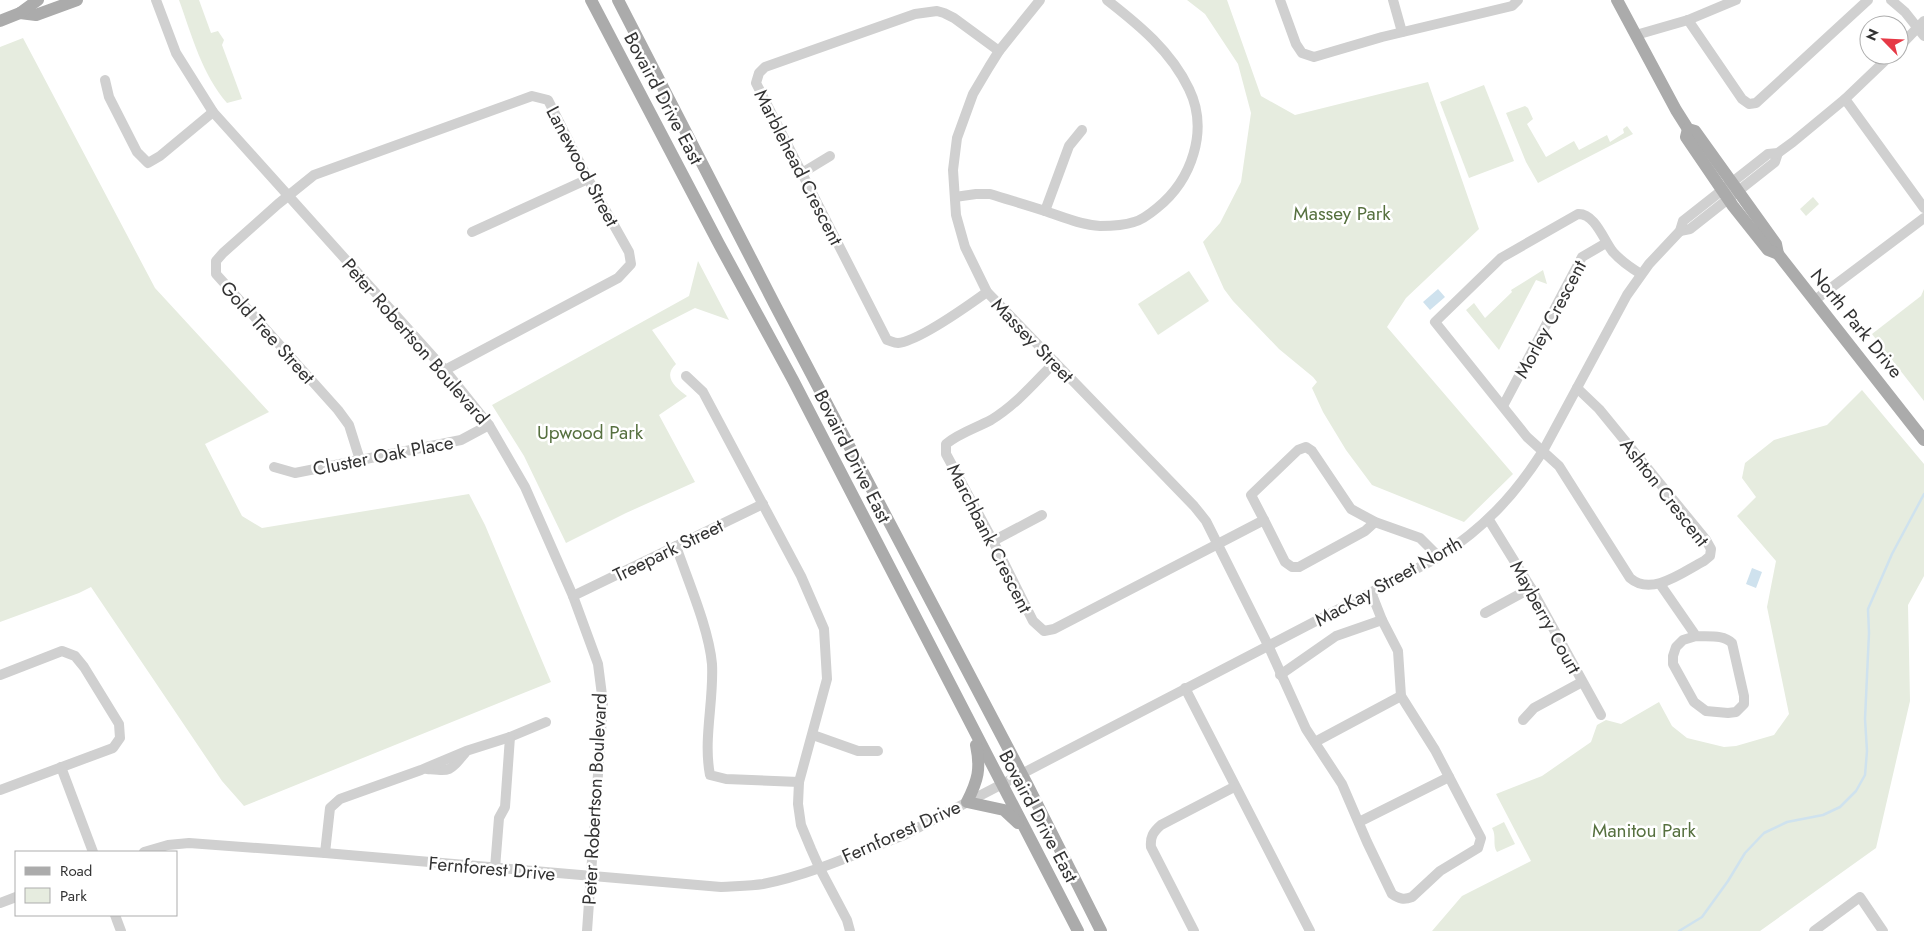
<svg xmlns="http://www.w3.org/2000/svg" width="1924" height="931" viewBox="0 0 1924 931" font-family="Jost,sans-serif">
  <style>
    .green { fill: #e6ecdf }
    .water { fill: #cfe2ee }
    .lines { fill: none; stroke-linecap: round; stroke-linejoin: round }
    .stream { stroke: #cfe2ee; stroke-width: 2.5 }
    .minor { stroke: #d0d0d0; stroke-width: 10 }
    .major { stroke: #ababab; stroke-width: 12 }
    .labels { text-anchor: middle; stroke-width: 5; stroke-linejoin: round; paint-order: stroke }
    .street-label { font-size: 19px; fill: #333; stroke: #fff }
    .park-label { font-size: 19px; fill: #56703f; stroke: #fff }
  </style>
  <rect width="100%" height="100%" fill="#fff"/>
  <!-- green -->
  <g class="green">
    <path d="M179,0H199L211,33L218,31L224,40L222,45L242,99L227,103C202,74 192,36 179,0Z"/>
    <polygon points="1187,0 1227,0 1261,96 1295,115 1428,82 1479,229 1406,298 1387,327 1513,474 1464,522 1372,485 1346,450 1323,412 1312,388 1317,382 1313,377 1279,349 1233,301 1224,289 1203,242 1220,223 1241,182 1251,113 1238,64 1205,14"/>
    <polygon points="23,38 155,288 269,412 205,444 242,516 262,528 469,494 485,525 551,682 244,806 222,781 91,587 79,593 0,622 0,47"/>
    <polygon points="1484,85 1514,161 1469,178 1440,102"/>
    <polygon points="1525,106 1528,108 1533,119 1527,124 1546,157 1574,141 1579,150 1607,135 1610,142 1624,133 1623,129 1627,126 1633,134 1538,183 1526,162 1506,113"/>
    <polygon points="1813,197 1819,204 1806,216 1800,209"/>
    <path d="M698,261L729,320L695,308L652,330L676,364C662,377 676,388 687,396L659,415L695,482L626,513L566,543L524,456L492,405L689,296Z"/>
    <polygon points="1543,270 1547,284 1536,280 1499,350 1466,310 1474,303 1485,318 1512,292 1511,290"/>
    <polygon points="1189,271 1209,301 1158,335 1138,304"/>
    <polygon points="1924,289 1924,401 1872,334 1921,296"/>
    <polygon points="1862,390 1924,464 1924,576 1908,605 1910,701 1876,848 1760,931 1432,931 1462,896 1531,861 1496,794 1542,776 1591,742 1597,725 1606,720 1621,724 1659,702 1672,726 1687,738 1724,747 1736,746 1774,735 1789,714 1767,607 1776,561 1737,516 1756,497 1742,478 1745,463 1774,440 1827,425"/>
    <path d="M1504,822L1515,844L1497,852C1492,845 1497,836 1492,828Z"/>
  </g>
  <!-- water -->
  <g class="water">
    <polygon points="1438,289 1445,297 1430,310 1423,302"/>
    <polygon points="1752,568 1762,572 1756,588 1746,584"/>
  </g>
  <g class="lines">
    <!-- stream -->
    <polyline class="stream" points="1679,931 1702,917 1728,881 1745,853 1764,833 1787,822 1823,815 1840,807 1856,791 1865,775 1867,751 1865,719 1869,633 1868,609 1892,554 1924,494"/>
    <!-- minor -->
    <g class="minor">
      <polyline points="156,0 176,53 213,112 445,370 489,425 525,487 573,596 598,664 603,703 587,931"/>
      <path d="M1040,0L999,51L989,67L973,94L957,138L953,170L956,215L965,247L987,292L1194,506L1206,521L1268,645L1306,729L1342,784L1367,842L1392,894C1399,899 1404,900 1412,897L1440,871L1478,848L1481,838L1435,750L1401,696L1398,651L1382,620L1371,592"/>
      <polyline points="1280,0 1296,44 1302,53 1314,57 1382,37 1512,6 1518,0"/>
      <polyline points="1393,0 1402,32"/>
      <polyline points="1891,0 1905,12 1924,36"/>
      <polyline points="1688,20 1742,99 1749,104 1756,103 1868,0"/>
      <polyline points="1636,35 1688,20 1736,0"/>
      <polyline points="1899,47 1924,21"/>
      <polyline points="105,80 109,97 137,152 148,163 160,156 213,112"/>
      <polyline points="1845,99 1924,208"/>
      <polyline points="802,173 830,156"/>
      <path d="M955,197L976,194H990C1009,200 1027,205 1045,211C1063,217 1081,225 1100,226C1110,226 1125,225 1134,222C1142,220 1151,213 1157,208C1192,180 1209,130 1189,89C1171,51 1139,25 1107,0"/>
      <polyline points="1045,211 1069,146 1082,130"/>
      <polyline points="1680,231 1690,229 1775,162 1778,153"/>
      <polyline points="472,232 588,179"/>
      <path d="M987,292C969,305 919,341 898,343C894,343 891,341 887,340L756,83L759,73L765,67L915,14L937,11L944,13L954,18L999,51"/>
      <polyline points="1815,300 1924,218"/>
      <path d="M1055,362C1035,382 1016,405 991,420C976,428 959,433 946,444V454L993,541L1033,621L1044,631L1054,629L1264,520L1251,495L1298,450L1306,447L1312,451L1351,509L1375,522L1420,538L1439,557"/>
      <polyline points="686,376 703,392 801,576 824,629 827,679 799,782 798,804 801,825 811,849 819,867 847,920 850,931"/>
      <path d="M1577,388L1599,409L1706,540L1711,549L1710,556L1704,561C1684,571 1652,597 1630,578L1559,466L1527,437L1435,322L1501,258L1578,214C1595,213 1604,241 1613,252C1621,261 1631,268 1641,274"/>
      <polyline points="1503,406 1582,257 1606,243"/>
      <polyline points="360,460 349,425 338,410 216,274 216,261 223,253 278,204 314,175 532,96 548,100 588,179 629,252 631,264 618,278 445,370"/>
      <polyline points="274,467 295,473 461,440 489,425"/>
      <polyline points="1264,520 1285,562 1292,567 1299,567 1365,531 1375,522"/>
      <polyline points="1489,520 1531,588 1601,715"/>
      <polyline points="993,541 1042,515"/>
      <path d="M676,546C688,581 709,629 712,664C714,701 703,739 710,775L726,779L799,782"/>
      <path d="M1660,584L1696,636L1683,640L1676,647L1673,656V664L1694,702L1706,711L1728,713L1736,712L1744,704V696L1732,643C1723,634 1708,637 1696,636"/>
      <polyline points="573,596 763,504"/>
      <polyline points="1485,613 1531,588"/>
      <polyline points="0,675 62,651 75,656 84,667 119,724 120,738 113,748 0,790"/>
      <polyline points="1280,675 1336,636 1382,620"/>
      <polyline points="1185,688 1310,931"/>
      <polyline points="1523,720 1534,708 1582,682"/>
      <polyline points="813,735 858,751 878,751"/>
      <polyline points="1315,742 1401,696"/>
      <polyline points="61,767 93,852"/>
      <path d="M427,769C451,771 449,772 465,753"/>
      <polyline points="1359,822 1449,777"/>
      <path d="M144,852L168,845L189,843L325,853L721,887C735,886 750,886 763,884C810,875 860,852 904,835L1439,557C1484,528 1514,496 1543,451L1627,295L1649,264L1680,231L1683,221L1768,154L1778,153L1793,142L1845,99L1891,55"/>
      <polyline points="325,853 330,808 340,799 421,770 466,751 510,737 546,722"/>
      <polyline points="495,868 499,818 505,807 510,737"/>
      <polyline points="0,903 16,897"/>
      <polyline points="115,915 121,931"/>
      <path d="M1194,931L1151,847C1150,837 1153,832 1161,825L1234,787"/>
      <polyline points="1814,931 1860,897 1883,931"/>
    </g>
    <!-- major -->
    <g class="major">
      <polyline points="591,0 719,244 793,380 1078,931"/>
      <polyline points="618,0 776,307 1028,786 1101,931"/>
      <polyline points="1617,0 1676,110 1688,129 1695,131 1776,244 1778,254"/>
      <polyline points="20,13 36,15 77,0"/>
      <polyline points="0,21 20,13 38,0"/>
      <polyline points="1688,129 1686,137 1733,206 1768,250 1778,254 1924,440"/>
      <path d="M976,745C981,769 978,780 967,802L1004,810L1018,823"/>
    </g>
  </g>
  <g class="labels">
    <!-- street labels -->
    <g class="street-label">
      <text transform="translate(664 98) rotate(62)" y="7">Bovaird Drive East</text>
      <text transform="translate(583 166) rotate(62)" y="7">Lanewood Street</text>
      <text transform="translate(799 167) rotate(63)" y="7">Marblehead Crescent</text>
      <text transform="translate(1550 319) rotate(-62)" y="7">Morley Crescent</text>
      <text transform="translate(1857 323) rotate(51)" y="7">North Park Drive</text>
      <text transform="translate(268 332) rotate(48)" y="7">Gold Tree Street</text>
      <text transform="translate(1033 340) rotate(46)" y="7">Massey Street</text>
      <text transform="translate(416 341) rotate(49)" y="7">Peter Robertson Boulevard</text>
      <text transform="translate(383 455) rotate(-11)" y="7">Cluster Oak Place</text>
      <text transform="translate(853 456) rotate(63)" y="7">Bovaird Drive East</text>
      <text transform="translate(1665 492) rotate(52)" y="7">Ashton Crescent</text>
      <text transform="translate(990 538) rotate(63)" y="7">Marchbank Crescent</text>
      <text transform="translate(668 550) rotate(-26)" y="7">Treepark Street</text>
      <text transform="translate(1388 581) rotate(-29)" y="7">MacKay Street North</text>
      <text transform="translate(1546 617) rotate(61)" y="7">Mayberry Court</text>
      <text transform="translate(594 799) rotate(-87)" y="7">Peter Robertson Boulevard</text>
      <text transform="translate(1039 816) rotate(62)" y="7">Bovaird Drive East</text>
      <text transform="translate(901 831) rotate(-24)" y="7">Fernforest Drive</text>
      <text transform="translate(492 868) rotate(5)" y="7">Fernforest Drive</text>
    </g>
    <!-- park labels -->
    <g class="park-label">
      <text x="1342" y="220">Massey Park</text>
      <text x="590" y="439">Upwood Park</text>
      <text x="1644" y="837">Manitou Park</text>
    </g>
  </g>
  <!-- legend -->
  <rect x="15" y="851" width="162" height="65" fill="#ffffff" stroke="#adadad"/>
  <rect x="25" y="867" width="25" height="8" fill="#ababab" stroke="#adadad"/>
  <text x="60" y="876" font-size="15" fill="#333333">Road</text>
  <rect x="25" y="888" width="25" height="15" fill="#e6ecdf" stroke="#adadad"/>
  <text x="60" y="901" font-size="15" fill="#333333">Park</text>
  <!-- north arrow -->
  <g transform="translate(1884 40) rotate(294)"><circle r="24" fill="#ffffff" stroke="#adadad"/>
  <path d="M0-4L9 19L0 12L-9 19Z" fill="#e63946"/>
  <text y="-8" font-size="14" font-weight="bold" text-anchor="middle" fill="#333333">N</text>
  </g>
</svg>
